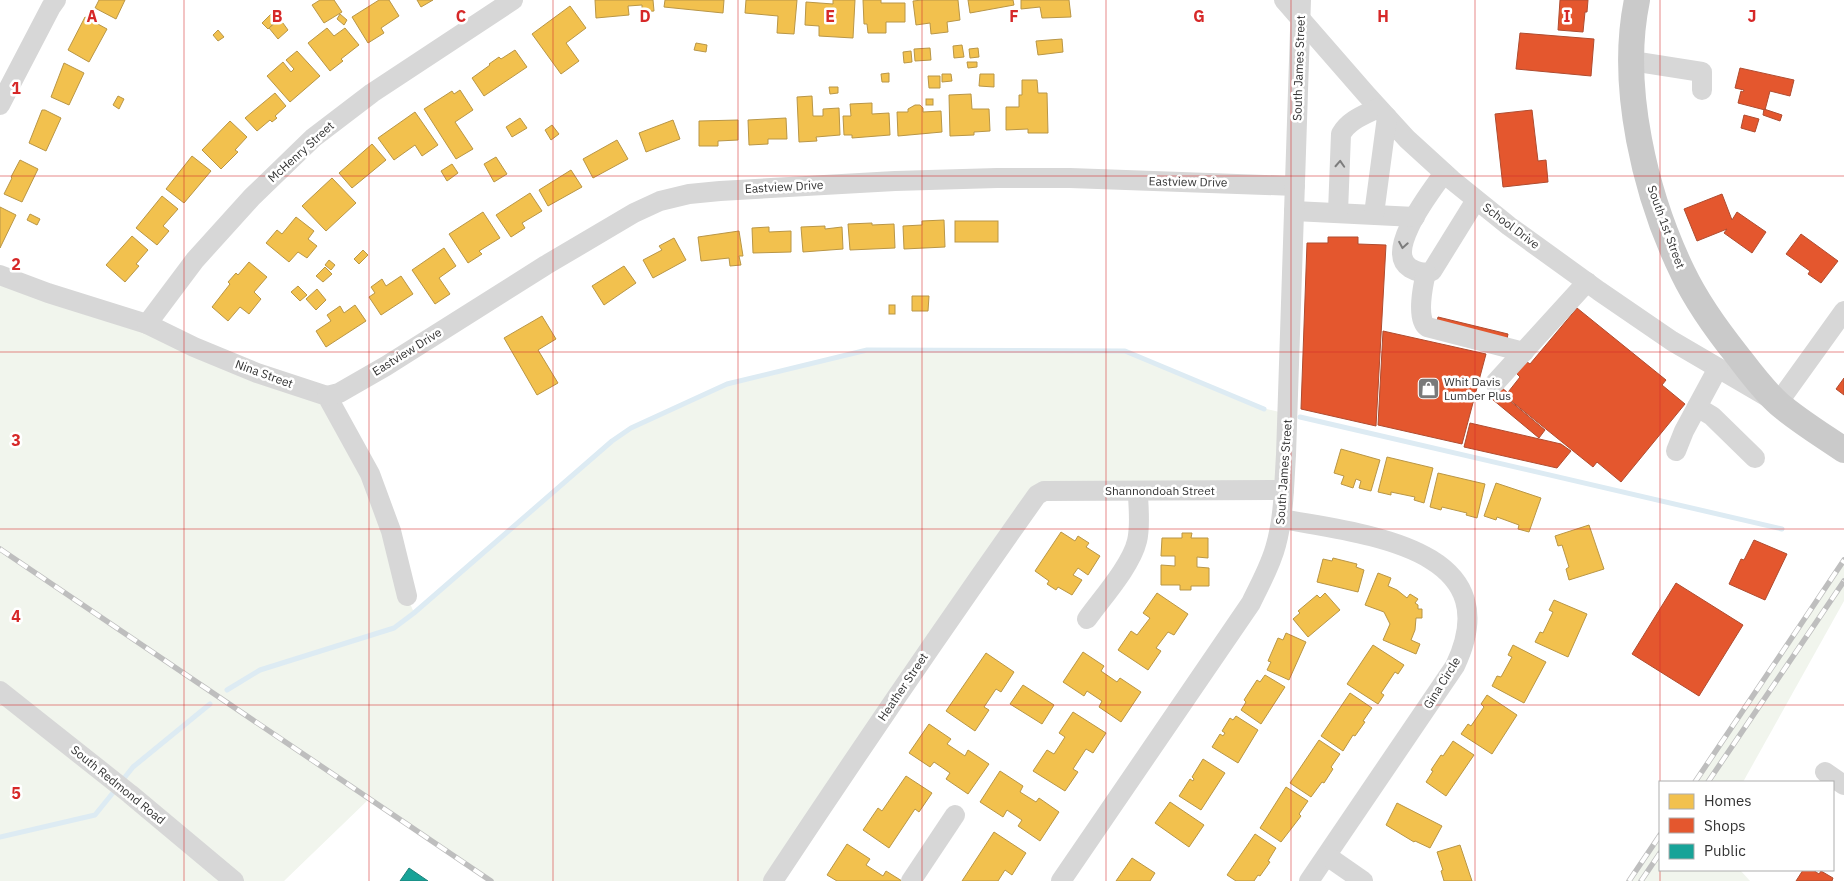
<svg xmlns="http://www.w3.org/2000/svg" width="1844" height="881" viewBox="0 0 1844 881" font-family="'IBM Plex Sans',sans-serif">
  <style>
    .green { fill: #f1f5ed }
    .homes { fill: #f2c14e; stroke: #b99646 }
    .shops { fill: #e4572e; stroke: #af4c30 }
    .public { fill: #17a398; stroke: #1f817a }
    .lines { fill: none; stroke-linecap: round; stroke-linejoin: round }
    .stream { stroke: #ddebf3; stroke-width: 5 }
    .minor { stroke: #d7d7d7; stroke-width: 20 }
    .major { stroke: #cacaca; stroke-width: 26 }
    .rail-casing { stroke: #bebebe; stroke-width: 5.5 }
    .rail { stroke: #fff; stroke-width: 4; stroke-dasharray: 11; stroke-linecap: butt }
    .oneway { stroke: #7d7d7d }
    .grid { fill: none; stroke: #d62828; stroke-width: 1; stroke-opacity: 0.55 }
    .labels { text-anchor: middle; stroke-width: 5; stroke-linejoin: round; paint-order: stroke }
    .street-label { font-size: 12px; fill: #333; stroke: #fff }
    .poi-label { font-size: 12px; fill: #333; stroke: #fff; text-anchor: start }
    .grid-label { font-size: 16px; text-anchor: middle; font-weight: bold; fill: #d62828; stroke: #fff; stroke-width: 5; stroke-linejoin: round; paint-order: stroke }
  </style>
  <rect width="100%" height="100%" fill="#fff"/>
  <!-- green -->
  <g class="green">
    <polygon points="0,275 327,396 386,516 407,596 414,613 612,441 631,428 727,384 867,350 1125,351 1262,408 1288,414 1284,490 1044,491 773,881 491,881 369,799 284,881 234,881 0,692"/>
    <polygon points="1844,564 1844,601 1743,782 1695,782"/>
    <polygon points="0,697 233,881 0,881"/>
    <polygon points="1660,835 1660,870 1740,870 1750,881 1629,881"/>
  </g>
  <!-- homes -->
  <g class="homes">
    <polygon points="99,0 125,0 116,19 95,8"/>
    <polygon points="320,0 334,0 342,12 324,23 312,5"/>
    <polygon points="379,0 389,0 399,16 381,28 384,33 368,43 352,17"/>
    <polygon points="417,0 433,0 421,7"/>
    <polygon points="595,0 653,0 654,11 642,12 642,5 628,6 629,15 596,18"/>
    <polygon points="665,0 724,0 723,13 664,7"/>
    <polygon points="746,0 797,0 794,34 777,33 778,16 745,13"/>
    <polygon points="833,0 855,0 853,38 819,36 819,26 805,25 806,2 833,4"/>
    <polygon points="863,0 881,0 881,3 905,3 905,22 886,22 886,33 868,33 867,24 864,24"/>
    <polygon points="922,0 958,0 960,20 947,22 948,32 931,34 930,23 916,25 913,1"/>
    <polygon points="968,0 1013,0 1014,5 970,13"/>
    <polygon points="1021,0 1069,0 1071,17 1042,18 1040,7 1021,9"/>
    <polygon points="570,6 586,28 566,43 579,61 561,74 532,34"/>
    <polygon points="273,12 279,18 268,29 262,23"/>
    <polygon points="340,14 347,20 344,25 337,19"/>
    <polygon points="85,17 107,29 89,62 68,50"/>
    <polygon points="280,19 288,30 278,39 269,28"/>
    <polygon points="327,28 334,36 345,28 359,45 341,59 343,61 330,71 308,43"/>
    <polygon points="218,30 224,37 218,41 213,35"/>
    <polygon points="1062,39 1063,52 1038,55 1036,41"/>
    <polygon points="696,43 707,45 706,52 694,50"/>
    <polygon points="962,45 964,57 954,58 953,46"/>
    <polygon points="930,48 931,60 915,61 914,49"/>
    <polygon points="978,48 979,57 970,58 969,49"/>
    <polygon points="515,50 527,67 484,96 472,78 490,65 489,64 499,57 501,59"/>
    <polygon points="297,51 320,76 290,102 267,76 283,62 291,72 294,69 286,60"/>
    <polygon points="911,51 912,62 904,63 903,52"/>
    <polygon points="967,62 977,62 977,67 968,68"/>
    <polygon points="64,63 84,73 69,105 51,97"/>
    <polygon points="889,73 889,82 882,82 881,74"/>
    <polygon points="942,74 951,74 952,81 942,82"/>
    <polygon points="980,74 994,74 994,87 979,86"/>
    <polygon points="928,76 940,76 940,88 929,88"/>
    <polygon points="1022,80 1037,80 1038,93 1047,93 1048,133 1028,133 1028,129 1006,130 1006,107 1019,107 1019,95 1022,95"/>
    <polygon points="829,87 838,87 838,93 830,94"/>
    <polygon points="460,90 473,110 455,122 473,149 456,159 424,109 452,91 454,94"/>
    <polygon points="275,93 286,106 275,116 277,118 272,122 270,120 257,131 245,118"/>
    <polygon points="971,94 972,109 989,109 990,131 974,132 974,135 950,136 949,95"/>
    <polygon points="118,96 124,99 119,109 113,105"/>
    <polygon points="812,96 813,116 823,116 823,109 839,108 840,135 816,137 817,141 799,142 797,97"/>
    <rect x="926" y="99" width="7" height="6"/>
    <polygon points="872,103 872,114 889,113 890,135 852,138 852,135 844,135 843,116 851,116 850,104"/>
    <polygon points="915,105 920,105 923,108 923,112 941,111 942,132 898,136 897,112 908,112 908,109"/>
    <polygon points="42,110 45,110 61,118 46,151 29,143"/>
    <polygon points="415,112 438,145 422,156 415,145 394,160 378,138"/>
    <polygon points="520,118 527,128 512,137 506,127"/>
    <polygon points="786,118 787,139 768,139 768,144 749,145 748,120"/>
    <polygon points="673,120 680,139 646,152 639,133"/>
    <polygon points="738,120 738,140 718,141 718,146 699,146 699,121"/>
    <polygon points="230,121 247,137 235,150 238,152 221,169 202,150"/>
    <polygon points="552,125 559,134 551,140 545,130"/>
    <polygon points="617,140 628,159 593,178 583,159"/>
    <polygon points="372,144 386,160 352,188 339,173"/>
    <polygon points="192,156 211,171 184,203 166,189"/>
    <polygon points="496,157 507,174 494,182 484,164"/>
    <polygon points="20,160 38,169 22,202 4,194 12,178 11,177"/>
    <polygon points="452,164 458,173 447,181 441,171"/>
    <polygon points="571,170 582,187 548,206 539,190"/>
    <polygon points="332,178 356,203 326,231 302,206"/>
    <polygon points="530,193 542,211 522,223 525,228 511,237 496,215"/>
    <polygon points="162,196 178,209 163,226 169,231 157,245 136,228"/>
    <polygon points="0,207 16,215 0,248"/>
    <polygon points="483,212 500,238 479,251 482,254 468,263 449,234"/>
    <polygon points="30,214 40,219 37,225 27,220"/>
    <polygon points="296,217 314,231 308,239 317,246 307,258 298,252 289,262 266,243 277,230 282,234"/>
    <polygon points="944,220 945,247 904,249 903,226 922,225 922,221"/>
    <rect x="955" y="221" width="43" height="21"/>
    <polygon points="872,223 872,225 894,224 895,248 850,250 848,224"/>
    <polygon points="825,226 825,229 842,227 843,249 803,252 801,227"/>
    <polygon points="769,227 769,232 791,231 791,252 753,253 752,228"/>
    <polygon points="739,231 743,256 739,256 741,265 730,266 729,258 701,261 698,237"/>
    <polygon points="132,236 148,250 136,264 139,266 125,282 106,265"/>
    <polygon points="674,238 686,260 653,278 643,260 662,250 659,246"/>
    <polygon points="444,248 456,266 439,278 450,294 435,304 412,270"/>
    <polygon points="363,250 368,255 359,264 354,259"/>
    <polygon points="329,260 335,265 331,270 325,265"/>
    <polygon points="249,262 267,277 254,292 261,299 249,314 240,307 228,321 212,307 230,284 228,282 236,273 238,275"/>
    <polygon points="624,266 636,283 604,305 592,286"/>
    <polygon points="325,267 332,274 323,282 316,276"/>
    <polygon points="401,276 413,294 381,315 369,297 375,293 371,287 382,279 386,286"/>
    <polygon points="298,286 307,295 300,301 291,292"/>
    <polygon points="317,289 326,300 316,310 306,299"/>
    <polygon points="912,296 929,296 928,311 912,311"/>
    <polygon points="355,305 366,321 326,347 316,331 331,321 327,315 340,306 344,313"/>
    <rect x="889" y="305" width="6" height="9"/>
    <polygon points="542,316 556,339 538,350 558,383 537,395 504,338"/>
    <polygon points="1341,449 1380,460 1371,491 1359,488 1361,481 1356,479 1353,488 1341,484 1344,476 1334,473"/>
    <polygon points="1387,457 1433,468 1424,503 1414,500 1415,497 1391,492 1391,495 1378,492"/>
    <polygon points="1438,473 1485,484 1477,518 1466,515 1467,513 1442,507 1441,510 1430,507"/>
    <polygon points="1496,483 1541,498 1529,532 1518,529 1519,525 1497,517 1496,520 1484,516"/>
    <polygon points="1589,525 1604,569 1569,580 1566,569 1569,567 1562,545 1558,546 1555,536"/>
    <polygon points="1061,532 1075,541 1078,536 1089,543 1086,547 1100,556 1088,575 1078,568 1073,575 1082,580 1072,595 1058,587 1056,590 1047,584 1049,581 1035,571"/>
    <polygon points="1182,533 1192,533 1191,538 1208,538 1208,558 1197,557 1197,567 1209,568 1209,586 1191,586 1191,590 1180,590 1180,585 1161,585 1161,565 1175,566 1175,556 1161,556 1162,538 1182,538"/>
    <polygon points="1333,558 1357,564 1356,567 1364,570 1358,592 1317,582 1323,559 1332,561"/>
    <polygon points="1378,573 1391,578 1388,586 1397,590 1407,598 1410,594 1418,599 1415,603 1418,605 1418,609 1422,609 1422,618 1416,618 1415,630 1411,640 1420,644 1416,654 1383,640 1390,624 1384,612 1365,605"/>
    <polygon points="1157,593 1188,614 1174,635 1168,632 1156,648 1161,651 1148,670 1118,650 1131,631 1137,635 1150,618 1143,613"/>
    <polygon points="1325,593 1340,610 1308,637 1293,619 1300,613 1298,611 1317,595 1320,598"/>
    <polygon points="1554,600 1587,614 1568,657 1535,642 1540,632 1543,633 1553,612 1549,610"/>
    <polygon points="1286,633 1306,642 1289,680 1267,670 1271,662 1268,661 1278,638 1283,640"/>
    <polygon points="1373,645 1404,665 1398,674 1395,672 1381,693 1384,695 1378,704 1347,684"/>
    <polygon points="1513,645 1546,662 1524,703 1492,686 1497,676 1501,677 1512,657 1508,655"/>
    <polygon points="1083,652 1104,666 1101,671 1117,682 1120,678 1141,692 1121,722 1099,707 1102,701 1087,691 1084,696 1063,682"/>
    <polygon points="986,653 1014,672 1001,692 996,689 984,707 989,710 975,731 946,711"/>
    <polygon points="1265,675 1285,687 1261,724 1241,710 1246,702 1244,700 1257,680 1260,682"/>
    <polygon points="1023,685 1054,705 1042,724 1010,704"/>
    <polygon points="1350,693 1372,708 1363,721 1365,722 1355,736 1353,735 1343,751 1321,736"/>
    <polygon points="1487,695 1517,715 1492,754 1461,734 1468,724 1471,726 1484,707 1481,704"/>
    <polygon points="1073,712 1106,733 1093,753 1086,749 1073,769 1078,772 1065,791 1033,771 1047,750 1054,754 1065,737 1059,733"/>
    <polygon points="1236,716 1258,730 1238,763 1212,747 1220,734 1223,736 1225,733 1222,731 1230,718 1233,720"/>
    <polygon points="929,724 951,739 947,744 965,756 968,750 989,764 968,794 946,779 950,773 934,762 930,767 909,753"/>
    <polygon points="1319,740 1340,754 1331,767 1333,769 1324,783 1322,782 1311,797 1290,783"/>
    <polygon points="1453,741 1474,755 1446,796 1426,782 1433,771 1431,770 1441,755 1443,756"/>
    <polygon points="1203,759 1225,773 1201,810 1179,796 1190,779 1193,781 1194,779 1192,777"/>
    <polygon points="1000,771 1023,786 1020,792 1036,802 1039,798 1059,812 1040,841 1018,826 1022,820 1007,810 1003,817 980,802"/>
    <polygon points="906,776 932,793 919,812 915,809 889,848 863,830 878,808 882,811"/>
    <polygon points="1286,787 1308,801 1299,814 1301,816 1281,842 1260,828"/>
    <polygon points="1170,802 1204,825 1189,847 1155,823"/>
    <polygon points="1397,803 1442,826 1430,848 1415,841 1414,842 1386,825"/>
    <polygon points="994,832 1026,853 1012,875 1005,870 998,881 962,881"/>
    <polygon points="1255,834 1276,848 1268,861 1270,862 1260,876 1258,875 1254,881 1236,881 1227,875"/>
    <polygon points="847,844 870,859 866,865 883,876 886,871 902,881 837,881 827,875"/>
    <polygon points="1460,845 1472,881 1444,881 1441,871 1443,870 1437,852"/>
    <polygon points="1132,858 1155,873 1150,881 1116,881"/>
  </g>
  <!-- shops -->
  <g class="shops">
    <polygon points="1560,0 1588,0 1587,12 1585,12 1583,32 1558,30"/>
    <polygon points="1520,33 1594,39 1591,76 1516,69"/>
    <polygon points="1740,68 1794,80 1790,96 1770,91 1765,110 1738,103 1741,91 1743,92 1744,90 1735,88"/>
    <polygon points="1764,109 1782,115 1780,121 1763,115"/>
    <polygon points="1532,110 1538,161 1546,160 1548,182 1503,187 1495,114"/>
    <polygon points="1744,115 1759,119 1755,132 1741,128"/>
    <polygon points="1722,194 1732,220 1737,212 1766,232 1752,253 1724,233 1727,229 1697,241 1684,209"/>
    <polygon points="1801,234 1838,261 1821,283 1808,274 1810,271 1786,254"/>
    <polygon points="1328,237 1358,237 1358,244 1386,245 1376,426 1301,409 1307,243 1328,243"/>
    <polygon points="1577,308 1666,380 1662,385 1685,404 1621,482 1597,462 1593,467 1505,396 1520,377 1514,371 1523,359 1530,364"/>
    <polygon points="1438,317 1508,334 1506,344 1436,327"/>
    <polygon points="1383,331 1486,354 1462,444 1378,425"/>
    <polygon points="1844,378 1844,395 1836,389"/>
    <polygon points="1502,388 1507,392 1504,396 1545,430 1539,438 1492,399"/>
    <polygon points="1470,423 1561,444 1571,451 1557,468 1464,447"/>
    <polygon points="1754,540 1787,554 1765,600 1729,584 1741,559 1744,560"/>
    <polygon points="1676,583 1743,625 1699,696 1632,654"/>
    <polygon points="1803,870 1813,870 1819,874 1821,871 1833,878 1832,881 1796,881"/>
  </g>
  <!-- public -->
  <polygon class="public" points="409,868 428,881 400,881"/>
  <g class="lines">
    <!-- stream -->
    <g class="stream">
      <polyline points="1300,417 1782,529"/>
      <polyline points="227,690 260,670 394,628 414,613 612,441 631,428 727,384 867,350 1125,351 1264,409"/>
      <polyline points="121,782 133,767 210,704"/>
      <polyline points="0,837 95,815 116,789"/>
    </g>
    <!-- minor -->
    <g class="minor">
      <polyline points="1284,0 1366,94 1407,139 1452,180 1509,226 1599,291 1672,341 1778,403 1844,311"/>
      <polyline points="1632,61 1702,72 1702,90"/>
      <polyline points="0,105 51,7 56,0"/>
      <path d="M1444,173C1433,189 1383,251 1410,268C1417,272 1423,274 1432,271L1476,200"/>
      <polyline points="1294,211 1415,217"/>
      <path d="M1338,212L1341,134C1349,120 1364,115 1378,108"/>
      <polyline points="1374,214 1387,117"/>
      <path d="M1426,273C1423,285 1416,319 1427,327L1524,352"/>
      <polyline points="0,275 48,293 147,324 194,347 257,373 327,396 370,474 391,531 407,596"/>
      <polyline points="147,324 195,260 252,197 313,138 372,93 513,0"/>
      <polyline points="1495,383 1587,282"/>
      <polyline points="327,396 339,393 386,366 546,265 634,213 660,201 689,194 720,191 895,181 997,178 1070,178 1295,186"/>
      <polyline points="1697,407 1712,416 1755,458"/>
      <polyline points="1676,451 1684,431 1718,368"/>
      <path d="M1282,519C1360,534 1512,546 1455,666L1309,881"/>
      <path d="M1087,619C1102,598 1131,566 1137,541C1141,525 1138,507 1138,491"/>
      <polyline points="0,691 130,794 234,881"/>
      <polyline points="1825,772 1844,785"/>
      <polyline points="1327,856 1363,881"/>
      <path d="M773,881C859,751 947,622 1037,495L1044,491L1284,490"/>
      <polyline points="911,881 955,815"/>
      <path d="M1061,881L1251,603C1260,584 1271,565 1276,545C1284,516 1284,485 1286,455L1301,0"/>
    </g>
    <!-- major -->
    <path class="major" d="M1637,0C1619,86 1645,195 1683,273C1697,302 1717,330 1737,355C1750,372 1763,390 1779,404C1799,421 1822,435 1844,450"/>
    <defs>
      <g id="rail">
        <polyline points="0,549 491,881"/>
        <polyline points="1695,782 1844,560"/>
        <polyline points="1708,782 1844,581"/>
        <polyline points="1629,881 1660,835"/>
        <polyline points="1641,881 1660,853"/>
      </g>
    </defs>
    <!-- rail casing -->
    <use href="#rail" class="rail-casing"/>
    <!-- rail -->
    <use href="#rail" class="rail"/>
  </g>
  <!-- one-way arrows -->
  <defs><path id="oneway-chevron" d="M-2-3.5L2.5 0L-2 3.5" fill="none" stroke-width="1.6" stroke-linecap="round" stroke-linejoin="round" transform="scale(1.25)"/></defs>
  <g class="oneway">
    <use href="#oneway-chevron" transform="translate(1340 164) rotate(-87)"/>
    <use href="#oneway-chevron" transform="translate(1403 245) rotate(100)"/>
  </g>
  <!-- grid -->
  <path class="grid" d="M184,0V881M369,0V881M553,0V881M738,0V881M922,0V881M1106,0V881M1291,0V881M1475,0V881M1660,0V881M0,176H1844M0,352H1844M0,529H1844M0,705H1844"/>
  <!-- icons -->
  <defs>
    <symbol id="shop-square" viewBox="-11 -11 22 22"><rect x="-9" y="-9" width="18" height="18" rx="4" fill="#7a7a7a" stroke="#fff"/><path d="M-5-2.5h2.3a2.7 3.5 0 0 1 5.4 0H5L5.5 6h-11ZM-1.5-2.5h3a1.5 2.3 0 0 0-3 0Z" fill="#fff"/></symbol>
  </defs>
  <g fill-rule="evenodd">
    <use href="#shop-square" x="1416" y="376" width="25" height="25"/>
  </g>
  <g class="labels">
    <!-- street labels -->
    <g class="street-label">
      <text transform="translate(1299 68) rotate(-88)" y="4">South James Street</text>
      <text transform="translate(301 152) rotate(-42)" y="4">McHenry Street</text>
      <text transform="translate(1188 182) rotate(1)" y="4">Eastview Drive</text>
      <text transform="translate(784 187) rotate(-3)" y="4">Eastview Drive</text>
      <text transform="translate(1511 226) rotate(37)" y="4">School Drive</text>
      <text transform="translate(1666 227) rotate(70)" y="4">South 1st Street</text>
      <text transform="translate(407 352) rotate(-32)" y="4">Eastview Drive</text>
      <text transform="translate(264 374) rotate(20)" y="4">Nina Street</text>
      <text transform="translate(1284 472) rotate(-86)" y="4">South James Street</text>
      <text x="1160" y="495">Shannondoah Street</text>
      <text transform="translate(1442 683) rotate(-58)" y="4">Gina Circle</text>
      <text transform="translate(903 687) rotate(-56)" y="4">Heather Street</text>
      <text transform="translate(118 785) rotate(39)" y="4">South Redmond Road</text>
    </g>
    <!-- poi labels -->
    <g class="poi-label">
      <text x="1444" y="386">Whit Davis<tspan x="1444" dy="14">Lumber Plus</tspan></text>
    </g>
  </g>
  <g class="grid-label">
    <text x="92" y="22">A</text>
    <text x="277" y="22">B</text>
    <text x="461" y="22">C</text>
    <text x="645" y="22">D</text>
    <text x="830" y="22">E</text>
    <text x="1014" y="22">F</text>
    <text x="1199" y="22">G</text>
    <text x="1383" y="22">H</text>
    <text x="1567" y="22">I</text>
    <text x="1752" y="22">J</text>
    <text x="16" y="94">1</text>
    <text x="16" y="270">2</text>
    <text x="16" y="446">3</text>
    <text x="16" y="622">4</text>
    <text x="16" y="799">5</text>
  </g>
  <!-- legend -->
  <rect x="1659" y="781" width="175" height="90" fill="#ffffff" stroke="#adadad"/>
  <rect x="1669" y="794" width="25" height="15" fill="#f2c14e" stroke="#adadad"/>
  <text x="1704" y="806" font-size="15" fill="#333333">Homes</text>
  <rect x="1669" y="818" width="25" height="15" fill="#e4572e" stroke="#adadad"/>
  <text x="1704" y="831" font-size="15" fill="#333333">Shops</text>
  <rect x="1669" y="844" width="25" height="15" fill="#17a398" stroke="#adadad"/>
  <text x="1704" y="856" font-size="15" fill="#333333">Public</text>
</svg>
